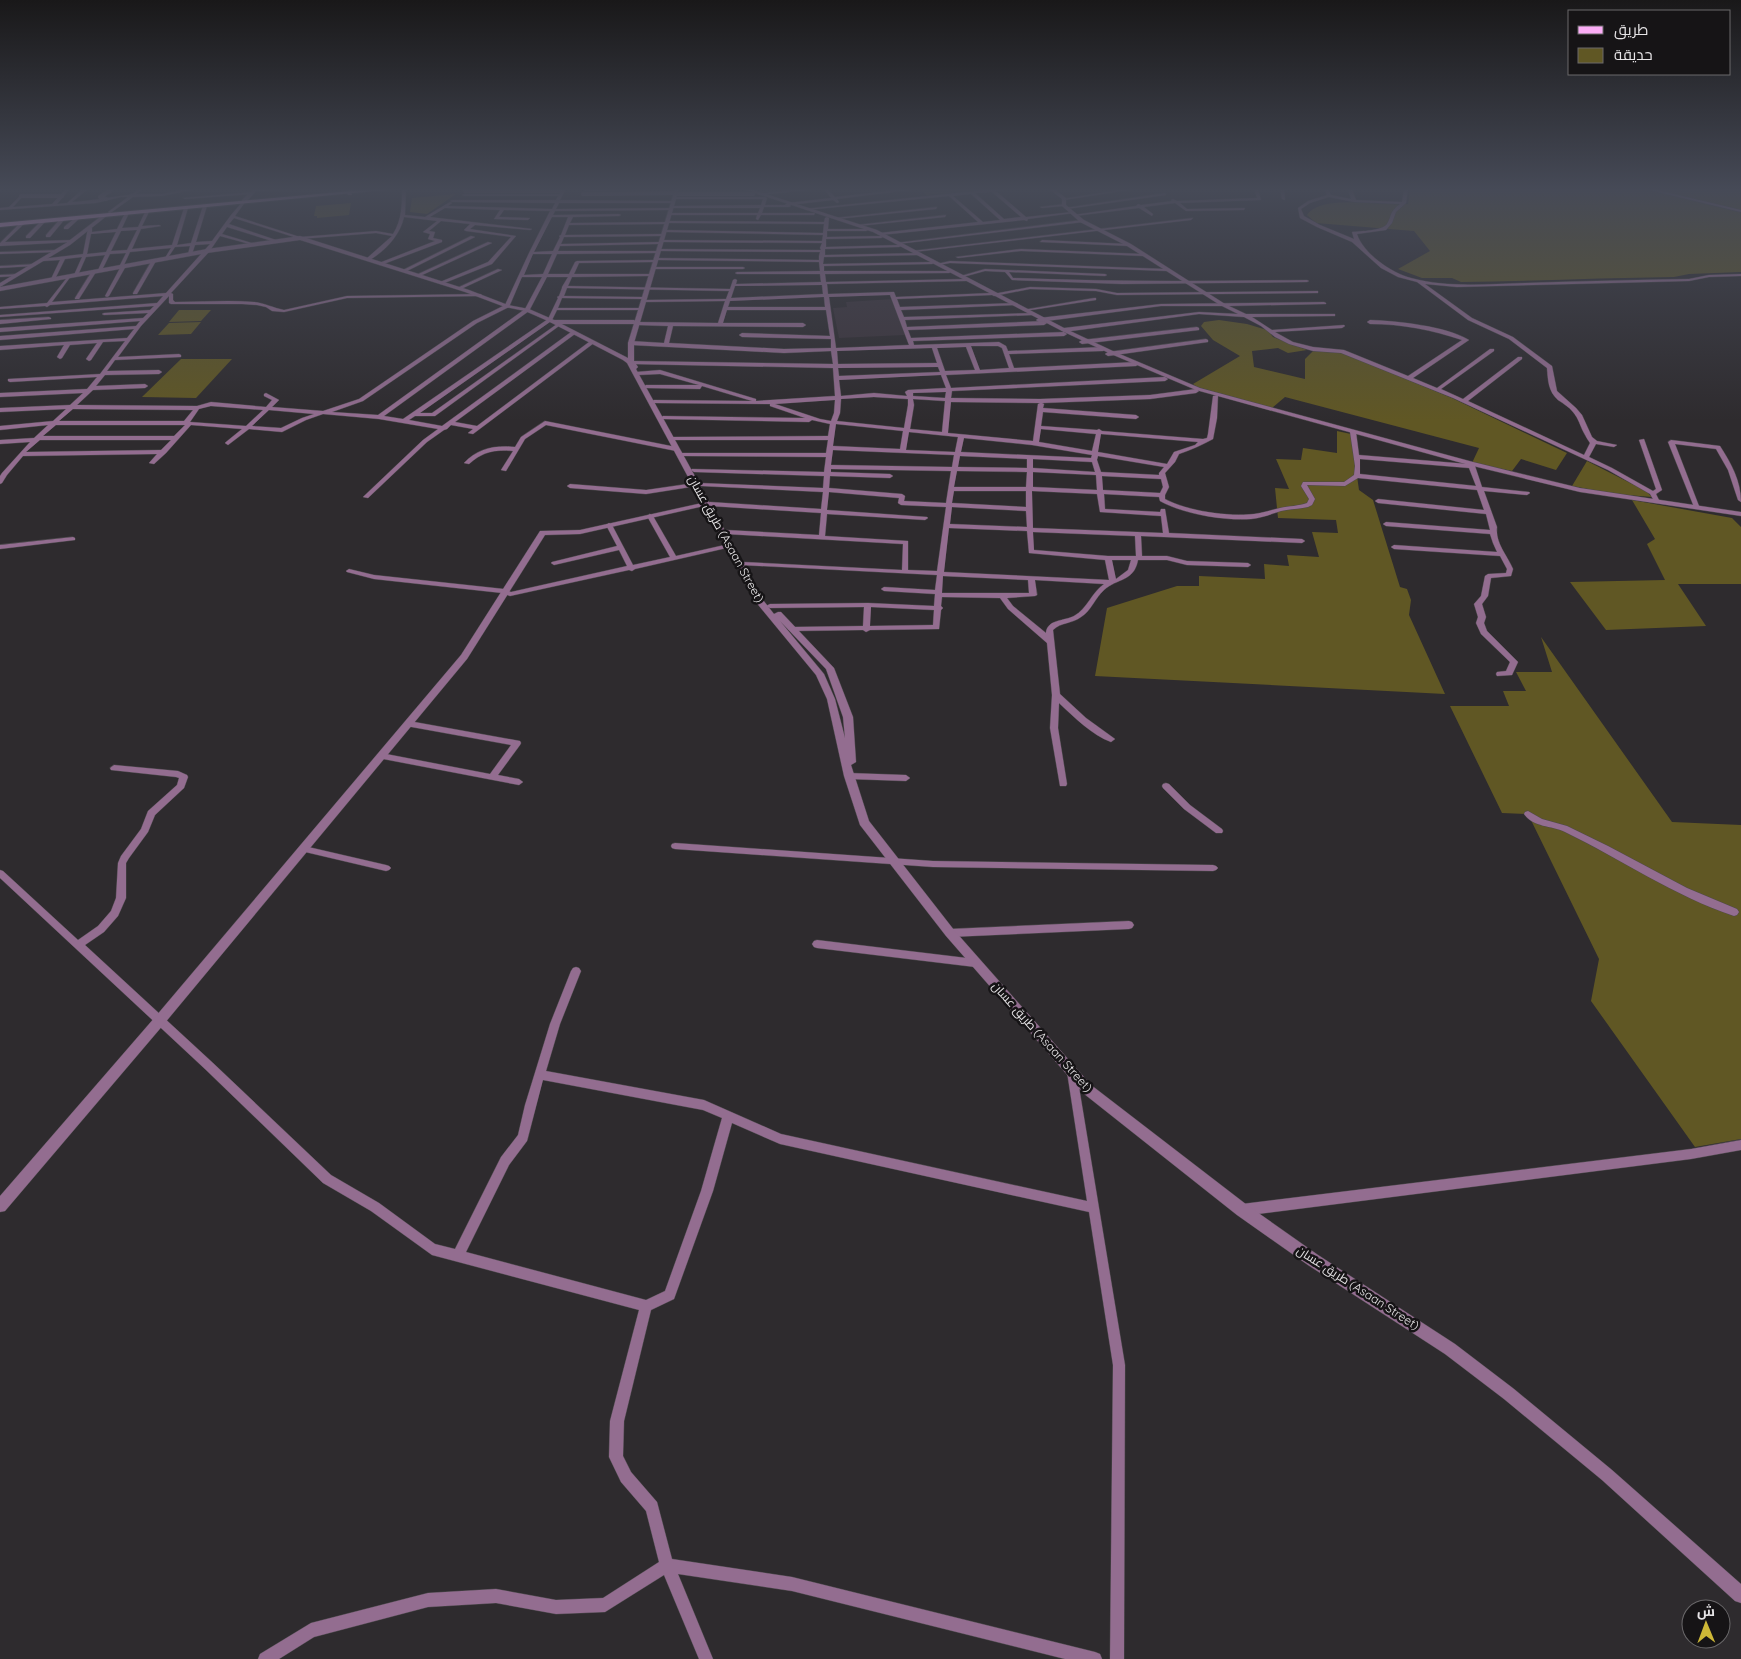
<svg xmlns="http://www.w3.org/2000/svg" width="1741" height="1659" viewBox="0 0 1741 1659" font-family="Quicksand,Cairo,sans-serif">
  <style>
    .built { fill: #3c343b }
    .green { fill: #605724 }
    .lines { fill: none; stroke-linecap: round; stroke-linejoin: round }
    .pedestrian-casing { stroke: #4c494c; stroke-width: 4.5 }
    .minor-casing { stroke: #4c494c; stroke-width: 1 }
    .tertiary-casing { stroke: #4c494c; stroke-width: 1 }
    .secondary-casing { stroke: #4c494c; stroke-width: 1 }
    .primary-casing { stroke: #4c494c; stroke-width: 2 }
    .pedestrian { stroke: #936d90; stroke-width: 4 }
    .minor { fill: #936d90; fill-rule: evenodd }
    .tertiary { fill: #936d90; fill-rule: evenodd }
    .secondary { fill: #ce91ca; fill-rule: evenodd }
    .primary { fill: #fbadf6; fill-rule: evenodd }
    .labels { text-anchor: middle; stroke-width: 5; stroke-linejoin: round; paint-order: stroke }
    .street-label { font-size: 12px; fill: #e7e5e7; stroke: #161416 }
  </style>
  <rect width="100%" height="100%" fill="#2e2b2e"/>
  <!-- built -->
  <polygon class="built" points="893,299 905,335 839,338 833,308 847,307 846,302"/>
  <!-- green -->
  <g class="green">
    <polygon points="919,189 989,189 926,195"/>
    <path d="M1410,189H1741V272L1689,274L1674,277C1603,278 1532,281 1461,282L1452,278H1422L1398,269L1430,251L1414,231L1316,223L1307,215C1322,193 1384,207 1408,204Z"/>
    <polygon points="456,194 427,214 410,212 412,198"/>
    <polygon points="351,203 349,215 317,218 317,216 314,216 316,206"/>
    <polygon points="179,310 211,310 201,321 169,322"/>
    <polygon points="1219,320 1247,324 1267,330 1273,337 1307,350 1288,353 1278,348 1252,351 1254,367 1305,379 1305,359 1314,350 1338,351 1452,398 1567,453 1556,470 1521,459 1512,471 1472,463 1479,448 1285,397 1272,408 1197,387 1193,384 1240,356 1213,340 1201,326 1204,322"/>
    <polygon points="201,322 191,334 158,335 169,323"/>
    <polygon points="181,359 232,359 196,398 142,397"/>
    <polygon points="1337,431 1351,434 1359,490 1373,500 1400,587 1407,589 1411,600 1409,615 1445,694 1095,676 1107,608 1177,586 1199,586 1199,576 1265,579 1264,564 1289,566 1287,555 1319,557 1312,532 1338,533 1336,520 1278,518 1275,488 1289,489 1276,459 1301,460 1303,448 1337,453"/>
    <polygon points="1587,461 1646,491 1652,497 1614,494 1572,486"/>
    <polygon points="1632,500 1732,518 1741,527 1741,584 1678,584 1706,626 1606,630 1570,582 1665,580 1647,544 1655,539"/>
    <polygon points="1541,637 1672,822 1741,825 1741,1139 1695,1147 1591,1001 1599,959 1528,814 1502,813 1450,706 1509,706 1503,691 1526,691 1516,672 1552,672"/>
  </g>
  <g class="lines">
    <defs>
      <g id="pedestrian">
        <polyline points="465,191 562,191"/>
        <polyline points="583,194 674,193"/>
        <polyline points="677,194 753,194"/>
        <polyline points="21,196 62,196"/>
        <polyline points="106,199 100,197 111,190"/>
      </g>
      <g id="minor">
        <polygon points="0,189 3,189 0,191"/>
        <path d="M66,189L69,190L57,204L67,203L83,189H88L72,202C91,201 110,197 128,195C134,194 137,189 143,189L136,194H162L187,189H196L162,196L133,197L109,214L108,212L128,197H121L96,203L0,210V208L9,207L21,195L23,196L13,207L52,204Z"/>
        <polygon points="254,189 303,189 255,191"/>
        <path d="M402,189H406L405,215L425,217L450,202L452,203L448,206L552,209L555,203L452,202L450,201L452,200H556L558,196H464L462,195L464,194H560L562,189H566L560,200L672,201L674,202L672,203H559L556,209L670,208L672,209L670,210L555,211L553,215L619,214L621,215L619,216L573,217L570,223L667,222L669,221L824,222L825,218L827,217L829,218L828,229H866L868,230L866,231H827V237L881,236L883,237L881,238L826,239V247L899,245L901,246L899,247L825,249V255L920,253L922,254L920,255L824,257L823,264L932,262L934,263L932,264L824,266V271H949L951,272L949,273L825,274L826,282L966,279L968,280L966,281L827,284L828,294L892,292H894L896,297L991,293L993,294L1030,287L1096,289L1117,293L1318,291V293H1316L1117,295L1096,291L1030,289L994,296L992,295L897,299L900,307L1016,303L1018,304L1016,305L901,310L904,317L1034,313L1036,314L1034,315L905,320L907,327L1044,321L1047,323L1044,325L908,330L911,338L1064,332L1067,334L1064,336L913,341L914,345L999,342L1006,346L1008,351L1103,347L1106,349L1103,351L1009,354L1014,368L1136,362L1139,364L1136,366L946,375L951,388L1165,377L1168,379L1165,381L952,391L951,398L1040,399L1150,395L1196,389L1199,391L1196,393L1150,399L1042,403L1044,404L1043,408L1136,415L1139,417L1136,419L1043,412L1041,426L1097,430L1099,429L1102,431L1203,439L1207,438L1208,434L1213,396L1218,395L1217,418L1213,439C1202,445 1191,450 1179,454L1175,462L1165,473L1169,487L1165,495V499C1187,511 1229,517 1254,514C1263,513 1271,510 1280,508C1289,506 1299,506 1307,503L1309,499L1301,486L1303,482H1344L1354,475L1355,466L1350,432L1353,430L1356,432L1359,455L1468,464L1471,462L1475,466L1482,487L1529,492L1530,493L1527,495L1484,491L1497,527C1495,543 1507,555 1513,569L1511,576L1491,578L1488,596L1482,604L1486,617L1484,623L1487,631L1518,662L1512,675L1497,676L1496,674L1497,672L1506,671L1510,662L1481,634L1476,623L1478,617L1474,604L1481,596L1485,576L1488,574L1506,573L1507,569L1500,556L1394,549L1391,547L1394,545L1497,552L1493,543L1490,534L1386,526L1383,524L1386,522L1490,530L1486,514L1378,503L1375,501L1378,499L1484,510L1477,490L1358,478L1345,486L1307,485L1315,499L1312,505L1308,507C1299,509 1290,509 1281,511C1271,514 1262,518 1251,519C1225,521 1183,514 1160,501L1159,497L1104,494L1105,509L1160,512L1161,509H1165L1169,533L1302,539L1305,541L1302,543L1141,536L1142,556H1167L1187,561L1248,563L1251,565L1248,567L1187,565L1167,560H1138C1134,582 1117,578 1104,590C1095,598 1091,611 1081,617C1072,624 1061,622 1053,630L1060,694L1086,718L1115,739L1111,742C1092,735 1074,717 1059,703L1058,728L1067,784L1066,786H1060L1050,728L1052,695L1047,643L1008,609L1000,598L942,597L941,606L943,608L941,610L939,629L870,630L866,632L863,630L792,631L788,629L792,627L863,626L864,607L770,608L766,606L770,604L868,603L934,606L935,594L884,591L881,589L884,587L935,590L937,575L741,565L740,564L743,562L902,570L903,544L726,534L723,532L726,530L819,535L821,513L710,506L707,504L710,502L821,509L823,492L701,486L699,485V483L823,488L824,476L694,472L691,470L692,469L824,472L826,457L683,456L680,454L681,453H826L828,440H673L670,438L671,437L828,436L830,424L812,420L809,422L661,419L660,418L663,416L805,418L770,406V404L652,403V401L654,400L752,401L702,386L700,389L644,388L643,387L646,385H699L660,374L638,375L635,373L636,372L660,370L756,399V401L835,396L833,368L630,364L629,363L632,361L833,364L831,351L784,353L631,345L628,343L631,341L664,343L668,326L636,325V323L638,322L718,323L725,301L645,302H643V300L726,299L729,291L567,288L564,296L642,297L644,298L642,299L562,298L558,308H639L641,309L639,310H557L552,320H634L637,322L634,324H557L560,325L559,326L435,416H415L409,420L442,426L571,332H575V334L455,422L477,426L589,342L594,343L473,434L468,433L473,429L451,425L447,429L444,430L427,442L368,498L363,497L423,440L438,429L379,419L323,414L306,420L282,432L249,429L228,445L225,443L226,442L242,429L191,425L166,453L154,464L149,463L157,454L23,456L7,475L2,483L0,484V476L2,473L30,442L0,444V440L34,438L48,425L0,430V426L53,421L66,409L0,412V408L70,405L83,393L0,397V393L87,389L97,377L10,382L8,381V379L100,374L125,341L103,342L91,360L89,361L86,359L97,343L70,345L62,358L60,359L57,357L64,345L0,350V346L127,338L134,329L0,340V336L136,326L140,321L0,332V328L143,318L148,313L104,315L102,314L104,313L150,310L154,306L0,317V315L157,303L163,296L50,305L47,307L45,306L0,309V307L47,303L69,275L71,276L52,302L166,293L210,244L195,245L192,254L190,255L188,254L190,246L175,247L167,259L165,258L171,248L130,252L124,265L126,266L109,296L107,297L105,296L120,268L119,267L126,253L110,254L102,270L100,271L98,270L105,255L86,257L78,275L76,276L74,275L82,257L65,259L55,279L53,280L51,279L60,260L43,261L41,260V259L83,254L88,228H92V232L117,229L125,213L127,212L129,213L122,228L138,227L145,212L147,211L149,212L142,226L159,225L161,226L141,229L132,249L172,245L184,208L186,207L188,208L177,245L191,243L203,206L205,205L207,206L196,242L212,241L231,215L244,200L246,201L235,216L300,237L376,231L393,234C402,220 402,204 402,189ZM445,208L500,210L494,219L528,220L530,218L499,217L504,210L550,211L529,253L505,305L473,321L359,399L323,411L272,407L279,400L266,393L264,394V396L272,400L266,407L211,402L197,406L77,405L93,390L145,388L148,386L145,384L96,386L105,375L159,374L162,372L159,370L107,371L115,360L181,357V355L179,354L118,357L141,326L169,296V303L171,304H242L257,305L266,307L272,311L284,312L347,298L482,296V295L480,294L347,296L284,310C273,308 265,303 254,302C228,300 201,302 175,302L173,300V294L171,293L209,252L220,236L253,245L255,244L222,234L227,227L275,242L279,241L229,224L234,218L300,239L376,233L392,236L366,259V260L368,261C384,252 400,236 404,217L437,221L423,232L430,234L428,239L435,241L379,263V265H381L442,242V240L433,238L435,232L429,231L441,221L470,224L464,230L466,231L511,237L488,262L440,282V284H442L492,264L516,236L470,229L475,225L530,230L532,229L430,217ZM552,217H568L561,235L559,236L560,237L553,251L534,252ZM668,223L824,224L823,233L666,230L664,231L666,232L823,235L822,241L663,240L661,241L663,242L822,243L820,248L821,250L660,249L658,250L660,251L820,252L819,256V260L657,258L655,259L657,260L819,262L820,271L737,272L735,273L737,274H820L821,282L736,284L737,280L735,279L733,280L730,289L568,286L572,277L649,276L651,275L649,274H574L579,263L655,262V260H653L577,261L575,262L569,274H548L557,254L656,253L658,252L656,251H558L560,246L659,244L661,243L659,242L561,244L564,237L662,236L664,235L662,234L565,235L569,225L666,224ZM137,230L127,250L111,251L121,231ZM116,232L106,252L87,254L91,234ZM533,254H552L543,274L524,275ZM522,277H542L525,309L378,415L332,412L363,401L477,323L509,307ZM547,277H568L562,287V288L559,296L557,297L558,298L548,319L403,419L384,416L529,311ZM822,285L823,294L731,298L735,286ZM890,295L909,345L836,348L829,297ZM824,297L825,307H728L730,301ZM727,310H826L830,336L742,333L739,335L742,337L831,339V348L784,349L669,343L673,326L803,327L806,325L803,323H723ZM550,322L557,324L432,413H420ZM971,346H998L1002,348L1009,368L980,370ZM966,347L975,370L945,371L937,348ZM932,348L937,363L838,364L837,351ZM938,367L940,372L839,376L838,368ZM941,375L946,388L908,390L905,392L907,396L874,393L841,396L839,380ZM946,392L945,398L913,396V393ZM874,397L908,399V405L904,428L837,421L840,413L841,399ZM913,399L945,401L942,432L910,429L914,405ZM835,400L834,413L831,421L820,419L775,404ZM951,402L1040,403L1038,404L1033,441L948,433ZM211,406L263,410L246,426L190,422L199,409ZM73,409L193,410L184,421H59ZM269,410L314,414L302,418L281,428L252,426ZM836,424L903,431L900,449L833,446ZM56,425H185L174,436H43ZM1041,429L1096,434L1092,451L1039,442ZM909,432L958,437L955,452L906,450ZM1101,434L1198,442L1195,445L1174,452L1167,464L1098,452ZM964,438L1032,445L1092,455L1091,458L961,452ZM40,440H171L161,450L26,452ZM833,450L954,455L952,467L831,465ZM960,456L1027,459V468L958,467ZM1098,456L1164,467L1159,473V475L1101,472L1097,460ZM1033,459L1092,462L1095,472L1033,468ZM1360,459L1469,468L1476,486L1360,474ZM831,469L951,471L946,503L904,501L905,496L902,494L829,488L830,476L890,478L893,476L890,474L831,472ZM957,471L1027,472L1026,487H954ZM1033,472L1096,475L1097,490L1033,487ZM1102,476L1161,479L1163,487L1160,493L1103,490ZM954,491H1026V507L952,503ZM1032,491L1097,494L1100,512L1161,516L1163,533L1033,528ZM829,492L899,498L898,503L901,505L946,507L937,571L908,570V541L825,536L827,514L925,520L928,518L927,517L827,510ZM952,507L1026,511L1027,527L950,524ZM949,528L1027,531L1029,553L1105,560L1109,580L944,572ZM1033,532L1135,536L1136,556H1108L1034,550ZM1112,560H1131L1128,570L1116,579ZM943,576L1028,580L1029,593H942ZM1035,580L1104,584C1092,592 1087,609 1074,616C1065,621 1047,619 1046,633L1013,606L1007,598L1035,596L1037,595ZM871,607L934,610L933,625L870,626Z"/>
        <polygon points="584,189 677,189 585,191"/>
        <polygon points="801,189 819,189 759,195 757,194"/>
        <polygon points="824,189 828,189 835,197 905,189 919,189 837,199 839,202 837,203 833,200 790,205 791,206 789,207 764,207 762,213 815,213 814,215 761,215 758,220 756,219 757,215 671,215 669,214 671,213 758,213 760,208 673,208 671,207 673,206 761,205 763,199 675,199 676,197 765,197 767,198 765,205 785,205 787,203 831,198"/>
        <path d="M994,189H1009L996,191L1026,217L1072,212L1074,213L1028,219L1027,221L1024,220L881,235L879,233L978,222L949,196L807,210L805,209ZM992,192L1021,217L1004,219L975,193ZM971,194L1000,220L983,222L953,196Z"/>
        <polygon points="1052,189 1062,189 1053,191"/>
        <polygon points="1125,189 1136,189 1064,200 1062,199"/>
        <polygon points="1254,189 1258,189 1261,200 1180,203 1187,209 1245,208 1244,210 1186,211 1175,203 1144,207 1153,214 1152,216 1139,208 1075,216 1073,215 1136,206 1138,204 1141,205 1172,201 1171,200 1173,199 1177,201 1257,198"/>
        <polygon points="1280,189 1284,189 1285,200 1282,199"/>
        <path d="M1324,189H1328L1331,195L1351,199L1348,189H1352L1356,200L1402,202L1404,189H1408L1406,203L1396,212L1392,223L1386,230L1357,234C1363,253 1391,273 1411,278C1448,288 1487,284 1525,283C1580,281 1634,280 1689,279L1709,275L1741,274V276L1709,277L1689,281L1457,287L1425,284L1472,318L1513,337L1552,366L1557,391L1576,408L1582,415L1592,437L1597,441L1617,445L1614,447L1596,444L1589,457L1612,468L1653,491L1656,489L1639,440L1644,439L1662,490L1656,494L1659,500L1658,501H1654L1650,494L1608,470L1453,398L1341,353L1313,351L1289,344L1275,337L1261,326L1244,317L1199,314L1064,332L1061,330L1064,328L1199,312L1238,314L1222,306H1161L1039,322L1036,320L1039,318L1161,304L1324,302L1326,303V304L1229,306L1246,314H1335V316H1333L1252,317L1272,330L1344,325L1345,326L1342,328L1275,332L1293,342L1313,347L1344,350L1408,376L1462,340C1432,330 1402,324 1370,324L1367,322L1370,320C1397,321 1446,326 1469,340L1413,378L1437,388L1490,349H1494V351L1441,389L1463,399L1518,357H1522V359L1468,401L1584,455L1590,443C1588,440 1586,437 1584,433C1580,426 1579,419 1573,412C1569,407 1564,404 1558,400C1548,391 1548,380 1547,368L1509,339L1468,320L1417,282L1398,277L1381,268L1352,242L1317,227L1300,218L1298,208L1308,201L1327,195ZM1329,197L1354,202L1400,204C1389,212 1392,216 1387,224C1382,231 1361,231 1352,232L1354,239L1320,225L1304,216L1301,209L1310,203Z"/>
        <polygon points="1645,189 1653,189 1741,210 1741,212"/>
        <polygon points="254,192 253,194 185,199 183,198"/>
        <polygon points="1165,193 1166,195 1067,209 1065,208"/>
        <polygon points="1065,204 1064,206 1042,208 1040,207"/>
        <polygon points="937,207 936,209 837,219 835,218"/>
        <polygon points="946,215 945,217 859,226 857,225"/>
        <polygon points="76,217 80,218 68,229 64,229 64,227"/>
        <polygon points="61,218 65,219 50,237 46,237 46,235"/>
        <polygon points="1193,218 1191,220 914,252 912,251"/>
        <polygon points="42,220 46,221 30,238 26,238 26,236"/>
        <polygon points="1082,220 1084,222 898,244 896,243"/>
        <polygon points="21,222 25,223 5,242 72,240 74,241 72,242 0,246 0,243"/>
        <polygon points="471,236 475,237 405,272 401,271"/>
        <polygon points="1042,240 1129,244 1131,245 1129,246 1040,242"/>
        <polygon points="488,242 492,243 420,276 416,275"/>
        <polygon points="1021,249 1144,254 1146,255 1144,256 1021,251 958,258 956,257"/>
        <polygon points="59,250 57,252 0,254 0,252"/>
        <polygon points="152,260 156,261 137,294 133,294 133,293"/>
        <polygon points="950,261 1167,269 1169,270 1167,271 950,263 939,265 937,264"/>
        <polygon points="36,264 36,265 34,266 0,268 0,266"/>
        <polygon points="655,267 743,267 745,268 743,269 653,269 653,268"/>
        <polygon points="498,269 502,270 461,289 457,288"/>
        <path d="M985,269L1105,274L1107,275L1105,276L1009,272L1013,278C1111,282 1209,281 1307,280L1309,281L1307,282L1122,284L1012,280L1005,272L985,271L963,277L961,276Z"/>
        <polygon points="92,271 96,272 79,299 75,299 75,298"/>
        <polygon points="19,274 19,275 17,276 0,277 0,275"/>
        <polygon points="1094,298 1096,298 1096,300 1025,311 1023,310"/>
        <polygon points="49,317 51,318 51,319 0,324 0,320"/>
        <polygon points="1197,327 1199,328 1199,330 1082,344 1079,342 1082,340"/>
        <polygon points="1206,339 1208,340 1208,342 1108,356 1105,354 1108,352"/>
        <path d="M545,421L676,447L679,449L676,451L546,425L525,439L506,471L501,470L513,451C495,449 482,452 469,464L464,463C478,448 495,445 515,447L521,437Z"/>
        <path d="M1671,440L1720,446C1731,463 1741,481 1741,502L1738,500L1728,470L1716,449L1675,444L1699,506L1694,507L1668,442Z"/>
        <polygon points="695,483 697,484 697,486 646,494 570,488 567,486 570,484 646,490"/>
        <polygon points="650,514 653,516 676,556 729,544 732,546 731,547 635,569 632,571 629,570 510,596 502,593 374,579 347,572 346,571 349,569 374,575 504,589 511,592 627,566 619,550 554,565 551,563 552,562 617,546 606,525 609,523 612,525 633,565 670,557 647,516"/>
        <polygon points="73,537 75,538 75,540 0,549 0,545"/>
        <polygon points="409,721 520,741 521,743 520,745 498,775 519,779 523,782 519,785 378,758 377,756 378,754 381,753 490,774 511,745 406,726 405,724"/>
        <path d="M114,765L178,771L187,775L188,777L184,788L155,815L148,832L129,858L126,863V898L118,916L104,932L85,945L213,1063L331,1175L379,1203L435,1244L455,1249L501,1157L518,1135L525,1105L550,1024L571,971L573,968L576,967L579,968L581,971L560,1024L546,1071L704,1100L781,1134L1087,1201L1067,1072L1068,1069L1072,1067L1076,1069L1125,1365L1124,1659H1110L1113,1365L1089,1212L780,1144L732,1123L713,1191L674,1299L651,1310L624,1421L623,1456L631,1472L657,1502L672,1559L792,1577L1095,1652L1100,1654L1102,1659H1065L792,1591L678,1574L713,1659H699L664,1575L605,1612L556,1614L496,1603L428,1607L314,1637L279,1659H258L260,1654L311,1623L428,1593L496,1589L556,1600L603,1598L659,1562L646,1511L621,1482L609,1457L610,1421L639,1310L432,1255L371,1211L323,1183L205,1069L0,878V870L3,871L78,940L98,926L111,911L116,898L118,863L121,856L141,829L148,811L177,785L179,778L176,777L111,770L110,768ZM543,1080L703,1110L722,1118L701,1191L665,1291L646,1300L466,1252L509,1165L527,1141Z"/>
        <polygon points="849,773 906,775 910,778 906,781 849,779 845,776"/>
        <polygon points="1166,783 1169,784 1190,805 1222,829 1223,831 1222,833 1216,833 1184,809 1163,788 1162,786 1163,784"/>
        <path d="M1528,811L1542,819L1567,826L1608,846L1687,888L1737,909L1739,912L1737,915L1734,916C1674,896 1621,859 1565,832C1551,825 1534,828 1524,814L1525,812Z"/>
        <polygon points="675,843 933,861 1213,865 1216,866 1218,868 1216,870 1213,871 933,867 675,849 672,848 671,846 672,844"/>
        <polygon points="304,846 386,865 389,866 391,868 389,870 386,871 301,851 300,849 301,847"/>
        <polygon points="1129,921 1132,922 1134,925 1132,928 1129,929 950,937 947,936 945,933 947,930 950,929"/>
        <polygon points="817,940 975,959 978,960 980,963 978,966 975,967 817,948 814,947 812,944 814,941"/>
        <polygon points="1741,1140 1741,1150 1691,1159 1242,1216 1238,1214 1236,1210 1238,1206 1242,1204 1691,1149"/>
      </g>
      <g id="tertiary">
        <polygon points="253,189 258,189 246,202 242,202 242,200"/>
        <path d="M675,189H679L634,343V361L638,367L636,369L763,600L774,614L778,612H781L834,668L853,717L856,762L851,765L869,821L954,930L1091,1085L1247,1205L1318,1255L1455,1344L1514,1389L1612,1470L1741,1584V1603L1735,1601L1602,1480L1504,1399L1445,1354L1308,1265L1237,1215L1083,1093L946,936L860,825L844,776L827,699L816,675L755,601L704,506L580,534L545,535L467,659L164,1024L5,1211L0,1212V1196L156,1016L461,655L540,531L580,530L702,503L627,363L623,360L548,321L525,311L505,307L465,292L300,240L207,253L0,291V287L207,249L300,236L469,290L508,305L529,309L552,319L628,358V343ZM780,621L826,669L843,717L845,738L835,699L824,674Z"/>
        <polygon points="743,189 750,189 877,230 1066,329 1115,352 1200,388 1473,462 1580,488 1741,512 1741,516 1580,492 1469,465 1196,390 1111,354 1062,331 873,232"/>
        <polygon points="1049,189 1054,189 1066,198 1066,205 1084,220 1131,244 1225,304 1220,305 1127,246 1080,222 1062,206 1062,199"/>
        <polygon points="104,214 108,215 70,245 0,287 0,283 66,243"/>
      </g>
      <polygon id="secondary" points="349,189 354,189 351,192 352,195 348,195 347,192"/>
      <polygon id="primary" points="372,189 395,189 0,227 0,223"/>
    </defs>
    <!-- pedestrian casing -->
    <use href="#pedestrian" class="pedestrian-casing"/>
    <!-- minor casing -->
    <use href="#minor" class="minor-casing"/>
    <!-- tertiary casing -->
    <use href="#tertiary" class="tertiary-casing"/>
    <!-- secondary casing -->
    <use href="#secondary" class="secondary-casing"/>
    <!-- primary casing -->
    <use href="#primary" class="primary-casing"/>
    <!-- pedestrian -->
    <use href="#pedestrian" class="pedestrian"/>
    <!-- minor -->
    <use href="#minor" class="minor"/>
    <!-- tertiary -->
    <use href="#tertiary" class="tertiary"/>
    <!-- secondary -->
    <use href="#secondary" class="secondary"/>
    <!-- primary -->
    <use href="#primary" class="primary"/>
  </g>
  <!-- sky -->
  <linearGradient id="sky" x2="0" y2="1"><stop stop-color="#191819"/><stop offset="0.45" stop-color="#464a57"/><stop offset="1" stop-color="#464a57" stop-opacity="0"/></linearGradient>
  <rect width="1741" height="421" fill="url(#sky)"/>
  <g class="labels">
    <!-- street labels -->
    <g class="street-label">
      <text transform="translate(726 539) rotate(61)" y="4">طريق عسان (Asaan Street)</text>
      <text transform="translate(1042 1037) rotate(48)" y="4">طريق عسان (Asaan Street)</text>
      <text transform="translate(1358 1288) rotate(33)" y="4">طريق عسان (Asaan Street)</text>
    </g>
  </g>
  <!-- legend -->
  <rect x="1568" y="10" width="162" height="65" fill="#161416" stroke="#6a686a"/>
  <rect x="1578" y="26" width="25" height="8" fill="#fbadf6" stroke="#6a686a"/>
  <text x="1614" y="35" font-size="15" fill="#e7e5e7">طريق</text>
  <rect x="1578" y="48" width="25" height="15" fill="#605724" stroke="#6a686a"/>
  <text x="1614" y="60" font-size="15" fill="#e7e5e7">حديقة</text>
  <!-- north arrow -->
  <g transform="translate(1706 1624) rotate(359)"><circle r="24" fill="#161416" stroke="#6a686a"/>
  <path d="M0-4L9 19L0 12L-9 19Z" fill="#ceb837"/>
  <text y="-8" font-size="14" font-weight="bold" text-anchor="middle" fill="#e7e5e7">ش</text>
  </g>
</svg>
